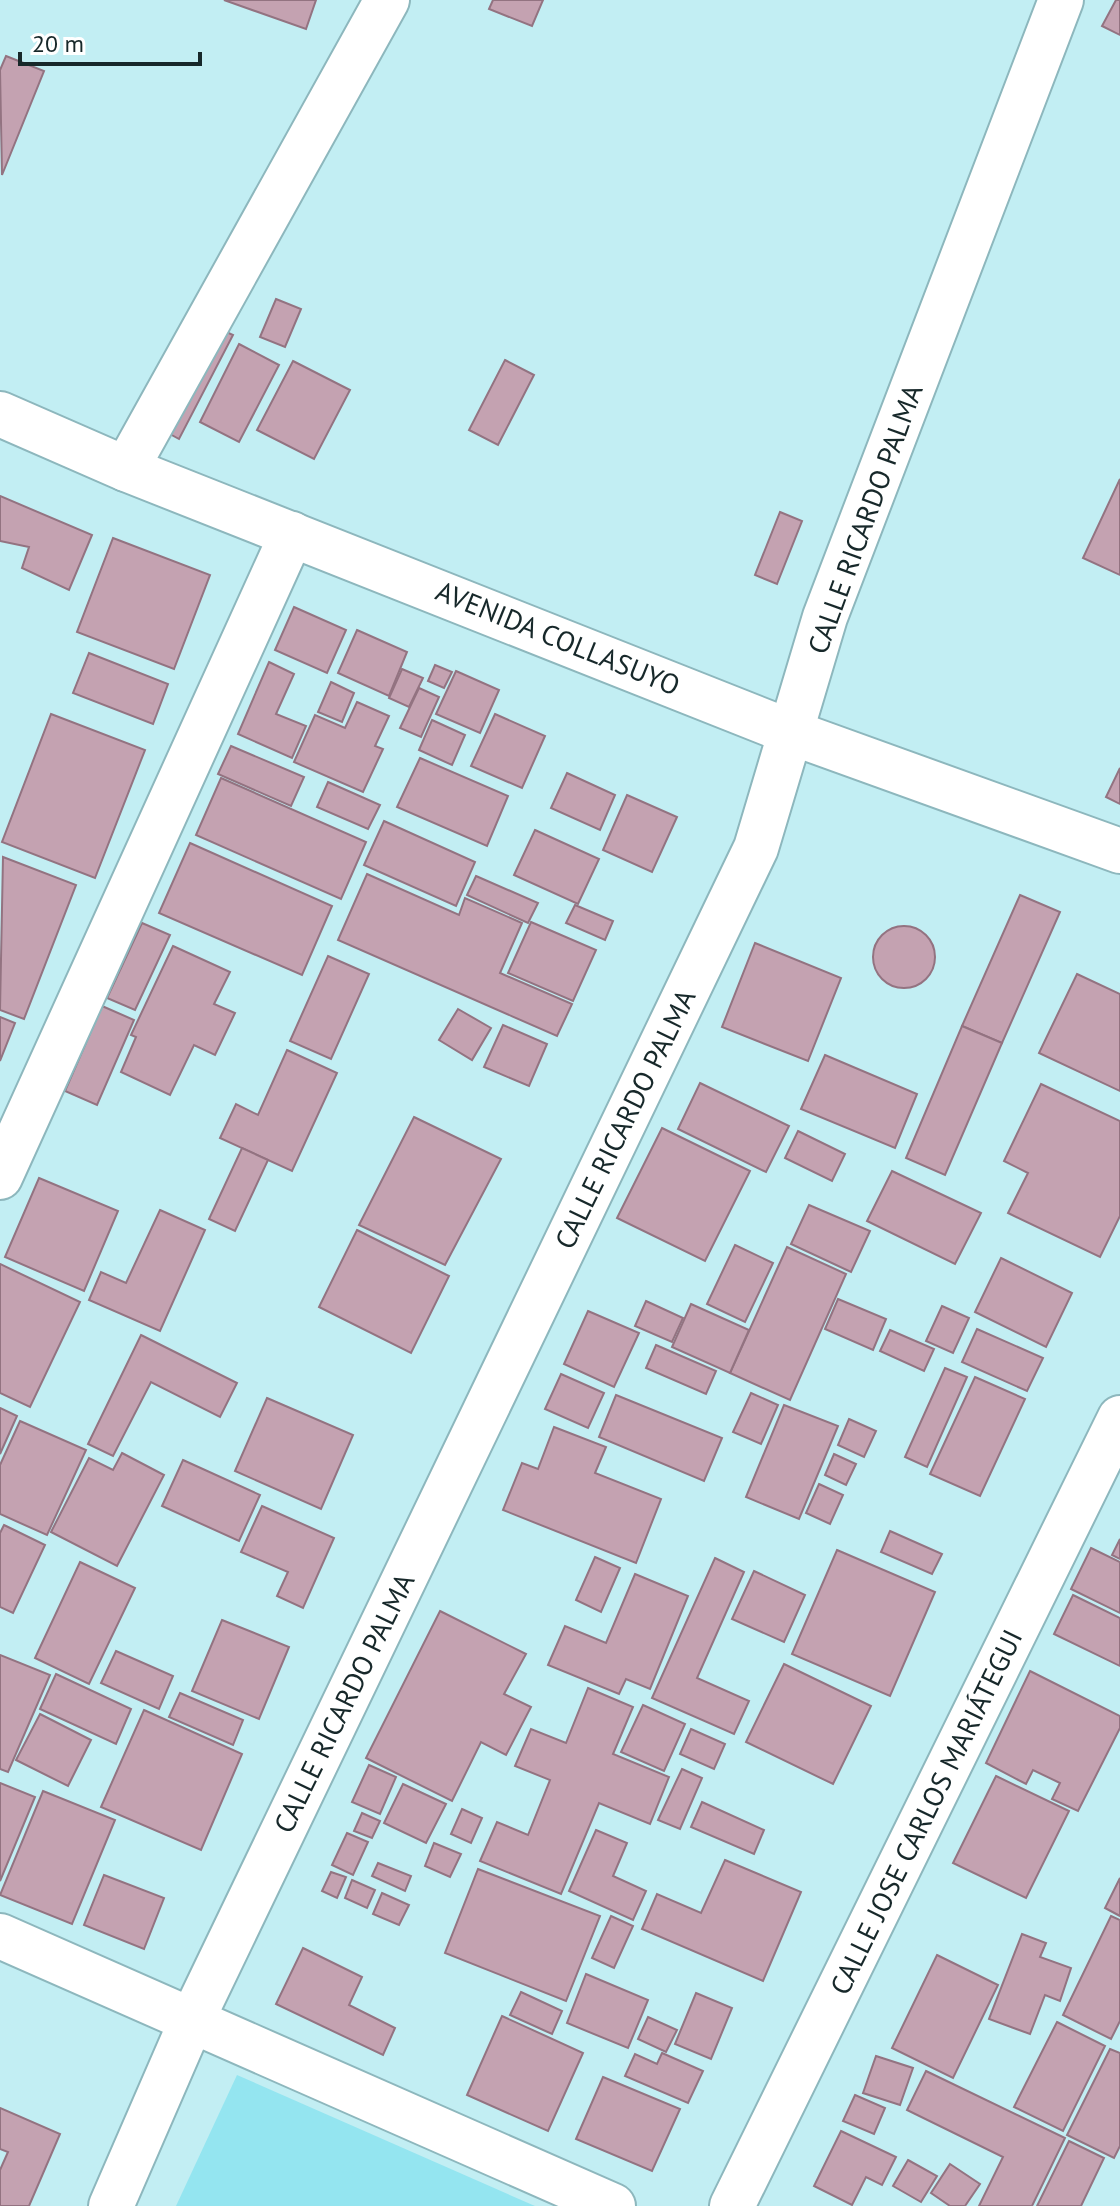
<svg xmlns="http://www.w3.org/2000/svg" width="1120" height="2206" viewBox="0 0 1120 2206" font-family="'PT Sans',sans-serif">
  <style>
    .green { fill: #94e5f0 }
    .building { fill: #c4a2b1; stroke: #937381; stroke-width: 2 }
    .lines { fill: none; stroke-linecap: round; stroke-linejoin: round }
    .minor-casing { stroke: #8db7bd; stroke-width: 48 }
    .minor { stroke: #fff; stroke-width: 44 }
    .labels { text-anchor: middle; stroke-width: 7; stroke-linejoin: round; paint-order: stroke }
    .street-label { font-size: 28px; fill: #17282a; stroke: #fff }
  </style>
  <rect width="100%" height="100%" fill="#c2eef3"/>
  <!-- green -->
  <polygon class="green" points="237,2075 535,2206 176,2206"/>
  <!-- building -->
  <g class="building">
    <polygon points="224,0 316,0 306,29"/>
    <polygon points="493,0 543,0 532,26 489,9"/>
    <polygon points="1116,0 1120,0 1120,35 1102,26"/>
    <polygon points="6,56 44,71 2,175 0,70"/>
    <polygon points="276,299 301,309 285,347 260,337"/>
    <polygon points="213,326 233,335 179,439 161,429"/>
    <polygon points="239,344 279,365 239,442 200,422"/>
    <polygon points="505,360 534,375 498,445 469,430"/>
    <polygon points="293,361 350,390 314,459 257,430"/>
    <polygon points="1120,479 1120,575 1083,558"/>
    <polygon points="0,496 92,535 69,590 22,568 29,547 0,541"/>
    <polygon points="780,512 802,521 777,584 755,575"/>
    <polygon points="113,538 210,575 174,669 77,632"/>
    <polygon points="294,607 346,630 327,673 275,650"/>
    <polygon points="357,630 407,652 389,696 338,673"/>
    <polygon points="89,653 168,684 153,724 73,693"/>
    <polygon points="269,662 294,674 276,714 306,726 292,758 238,734"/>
    <polygon points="435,665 452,672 444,688 428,681"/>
    <polygon points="402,669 423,678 409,707 389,698"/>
    <polygon points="456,671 499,690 480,733 436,714"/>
    <polygon points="331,682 354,693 342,722 318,712"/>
    <polygon points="419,688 439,697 421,737 400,728"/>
    <polygon points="357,702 389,716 375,746 383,749 363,792 294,762 315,715 345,728"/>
    <polygon points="51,714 145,750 95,878 2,842"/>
    <polygon points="495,714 545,736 522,788 471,766"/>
    <polygon points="432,720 465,735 452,765 419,750"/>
    <polygon points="231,746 304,777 291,806 218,774"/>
    <polygon points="420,758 508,796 487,846 397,807"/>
    <polygon points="1120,768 1120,804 1106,797"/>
    <polygon points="567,773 615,795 600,830 551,808"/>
    <polygon points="221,778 366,842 341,899 196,835"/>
    <polygon points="328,782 380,805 368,829 317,807"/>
    <polygon points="627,795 677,817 652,872 603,850"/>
    <polygon points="384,821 475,862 456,906 364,865"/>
    <polygon points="535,830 599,859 578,904 514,875"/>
    <polygon points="190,843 332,906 302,975 159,913"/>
    <polygon points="3,857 76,885 24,1019 0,1010"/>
    <polygon points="367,874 459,915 465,898 522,923 500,973 572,1004 557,1036 338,940"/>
    <polygon points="476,876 538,903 528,923 467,895"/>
    <polygon points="1020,895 1060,912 1002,1043 962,1026"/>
    <polygon points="575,905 613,921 605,940 566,923"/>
    <polygon points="531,922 596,950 573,1001 508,973"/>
    <polygon points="142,923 170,935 135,1010 107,998"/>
    <circle cx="904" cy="957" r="31"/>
    <polygon points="755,943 841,978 808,1061 722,1027"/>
    <polygon points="173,946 230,972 214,1004 235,1013 215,1055 194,1045 170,1095 121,1072 136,1037 131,1035"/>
    <polygon points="328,956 369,974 331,1059 290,1041"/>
    <polygon points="1077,974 1120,994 1120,1091 1039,1053"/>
    <polygon points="102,1006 134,1020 97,1105 65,1091"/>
    <polygon points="458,1009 491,1028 472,1060 439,1040"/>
    <polygon points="0,1017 15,1023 0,1061"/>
    <polygon points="503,1025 547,1044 529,1086 484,1067"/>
    <polygon points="962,1026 1002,1043 945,1175 906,1158"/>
    <polygon points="287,1050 337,1073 292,1171 220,1138 236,1104 258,1115"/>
    <polygon points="825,1055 917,1094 895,1148 801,1109"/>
    <polygon points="700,1083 789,1126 766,1172 678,1129"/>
    <polygon points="1041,1084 1120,1121 1120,1216 1100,1257 1008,1213 1028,1173 1004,1161"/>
    <polygon points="414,1117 501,1159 445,1265 359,1225"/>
    <polygon points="662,1128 750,1171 705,1261 617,1218"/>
    <polygon points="798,1131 845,1154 832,1181 785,1158"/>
    <polygon points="242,1148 268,1160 235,1231 209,1219"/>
    <polygon points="892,1171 981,1213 955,1264 867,1221"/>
    <polygon points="39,1178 118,1211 84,1291 5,1257"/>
    <polygon points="809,1205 870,1231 851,1272 791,1244"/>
    <polygon points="160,1210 205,1230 160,1331 89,1300 101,1272 126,1283"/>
    <polygon points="357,1230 449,1276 411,1353 319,1307"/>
    <polygon points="735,1245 773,1263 745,1322 707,1304"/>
    <polygon points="787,1247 846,1274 790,1400 730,1373"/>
    <polygon points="1001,1258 1072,1293 1046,1347 975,1312"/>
    <polygon points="0,1264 80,1302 30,1407 0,1393"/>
    <polygon points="838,1299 886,1319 873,1350 825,1329"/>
    <polygon points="646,1301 683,1318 672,1342 635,1326"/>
    <polygon points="691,1304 749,1330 730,1373 672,1347"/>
    <polygon points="942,1306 969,1318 953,1353 926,1341"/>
    <polygon points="588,1311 639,1333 614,1387 564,1364"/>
    <polygon points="977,1329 1043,1358 1027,1391 962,1362"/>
    <polygon points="890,1330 934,1349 924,1371 880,1351"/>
    <polygon points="141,1335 237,1383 220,1417 151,1382 113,1456 88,1444"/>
    <polygon points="656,1345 716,1371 706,1394 646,1368"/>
    <polygon points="945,1368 967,1377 927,1467 905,1457"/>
    <polygon points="561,1374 604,1393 588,1428 545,1409"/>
    <polygon points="975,1377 1025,1399 980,1496 930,1474"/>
    <polygon points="751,1393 778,1405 761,1444 733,1432"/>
    <polygon points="616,1395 722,1438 704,1481 599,1437"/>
    <polygon points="267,1398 353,1435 321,1509 235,1471"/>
    <polygon points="784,1405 838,1426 799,1519 746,1497"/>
    <polygon points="0,1408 17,1416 0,1454"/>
    <polygon points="849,1419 876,1431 864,1457 838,1445"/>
    <polygon points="20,1421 86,1450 47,1535 0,1514 0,1465"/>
    <polygon points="554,1427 606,1447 595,1473 661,1499 636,1563 503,1510 522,1463 538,1469"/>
    <polygon points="122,1453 164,1475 117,1566 51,1532 89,1458 113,1470"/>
    <polygon points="834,1454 856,1464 846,1485 825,1475"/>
    <polygon points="183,1460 260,1495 239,1541 162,1506"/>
    <polygon points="819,1484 843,1495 830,1524 806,1513"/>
    <polygon points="262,1506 334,1538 303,1608 277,1596 288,1572 241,1552"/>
    <polygon points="4,1525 45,1545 13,1613 0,1607 0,1533"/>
    <polygon points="890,1531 942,1554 932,1574 881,1552"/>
    <polygon points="1120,1539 1120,1559 1112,1555"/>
    <polygon points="1091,1548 1120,1562 1120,1613 1071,1589"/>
    <polygon points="837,1550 935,1592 890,1696 792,1654"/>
    <polygon points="595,1557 620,1568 601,1612 576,1600"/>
    <polygon points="715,1558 744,1572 697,1678 749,1701 734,1734 652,1698"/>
    <polygon points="80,1562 135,1588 89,1684 35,1658"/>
    <polygon points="754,1571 805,1595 784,1642 732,1619"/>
    <polygon points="635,1574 688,1596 650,1689 626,1679 619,1694 548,1665 565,1626 606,1643"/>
    <polygon points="1073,1595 1120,1618 1120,1666 1054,1634"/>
    <polygon points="440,1611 526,1654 504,1694 531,1707 506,1755 481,1742 452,1801 366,1758"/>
    <polygon points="222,1620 289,1647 259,1719 192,1691"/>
    <polygon points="116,1651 173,1676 159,1709 101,1683"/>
    <polygon points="0,1655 50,1675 8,1772 0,1769"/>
    <polygon points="784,1664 871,1706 833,1784 746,1742"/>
    <polygon points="1030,1671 1120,1716 1120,1728 1078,1811 1052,1799 1060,1783 1033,1770 1026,1784 986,1763"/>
    <polygon points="56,1674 131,1709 116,1744 40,1709"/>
    <polygon points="588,1688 633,1707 613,1754 669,1777 650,1824 599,1803 561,1894 480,1861 497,1822 528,1835 550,1780 515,1766 531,1729 566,1743"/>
    <polygon points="180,1693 243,1720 233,1745 169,1717"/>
    <polygon points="643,1705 685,1724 664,1771 621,1752"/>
    <polygon points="144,1710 242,1754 201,1850 101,1807"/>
    <polygon points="40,1714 91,1740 68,1786 16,1760"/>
    <polygon points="691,1729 725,1744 714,1769 680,1754"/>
    <polygon points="369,1765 396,1777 380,1814 352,1802"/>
    <polygon points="682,1769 702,1778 680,1829 658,1820"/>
    <polygon points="996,1776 1069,1811 1026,1898 953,1863"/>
    <polygon points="0,1783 35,1797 0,1881"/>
    <polygon points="403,1784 446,1804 426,1843 384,1823"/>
    <polygon points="43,1791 115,1820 72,1924 0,1895"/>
    <polygon points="702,1802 764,1830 754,1854 691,1827"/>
    <polygon points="462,1809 482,1818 471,1843 451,1834"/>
    <polygon points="362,1813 380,1821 372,1838 354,1831"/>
    <polygon points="596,1830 627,1843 613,1876 646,1891 633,1920 569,1891"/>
    <polygon points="347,1833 368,1842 353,1875 332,1865"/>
    <polygon points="434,1843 461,1854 450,1877 425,1866"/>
    <polygon points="725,1860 801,1892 763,1981 642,1929 657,1894 701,1913"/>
    <polygon points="378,1863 411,1876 405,1891 372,1876"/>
    <polygon points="478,1869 600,1916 566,2001 445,1953"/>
    <polygon points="331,1872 346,1877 337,1898 322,1891"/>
    <polygon points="104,1875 164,1898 144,1949 84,1925"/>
    <polygon points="1120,1878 1120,1916 1105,1908"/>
    <polygon points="352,1880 375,1890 367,1908 345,1898"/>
    <polygon points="382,1893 409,1905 399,1925 373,1914"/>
    <polygon points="611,1916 633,1926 614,1968 592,1958"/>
    <polygon points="1111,1916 1120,1920 1120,2021 1111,2039 1063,2015"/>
    <polygon points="1022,1934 1046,1943 1040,1957 1071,1968 1060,2001 1045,1995 1030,2034 989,2019"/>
    <polygon points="303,1948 362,1977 349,2005 395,2028 383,2055 276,2004"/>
    <polygon points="937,1955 998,1985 953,2078 892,2048"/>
    <polygon points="586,1974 648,2000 628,2048 567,2023"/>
    <polygon points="521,1992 562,2011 552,2034 510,2015"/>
    <polygon points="696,1993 732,2008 711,2059 675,2044"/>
    <polygon points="502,2016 583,2053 548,2131 467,2095"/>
    <polygon points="648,2017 677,2030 666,2052 638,2039"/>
    <polygon points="1057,2022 1105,2046 1063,2131 1014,2107"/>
    <polygon points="1110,2049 1120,2053 1120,2146 1114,2158 1067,2135"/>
    <polygon points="662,2053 703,2071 688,2103 625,2076 635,2054 657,2064"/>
    <polygon points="876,2056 913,2068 900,2105 863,2093"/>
    <polygon points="926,2071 1065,2138 1032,2206 979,2206 1003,2157 907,2110"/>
    <polygon points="603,2077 680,2109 652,2171 576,2139"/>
    <polygon points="855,2095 885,2108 874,2134 843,2121"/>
    <polygon points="0,2108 60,2134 29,2206 0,2206 0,2170 8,2152 0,2149"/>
    <polygon points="841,2131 896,2157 882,2185 866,2177 852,2205 814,2186"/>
    <polygon points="1069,2141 1104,2158 1081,2206 1037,2206"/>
    <polygon points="908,2160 937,2176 921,2202 893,2186"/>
    <polygon points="950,2164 980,2184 965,2206 950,2206 931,2193"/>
  </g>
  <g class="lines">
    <defs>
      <g id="minor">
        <polyline points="0,414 126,469 793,733 1120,851"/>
        <polyline points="126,469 387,0"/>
        <polyline points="0,1177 292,534"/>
        <polyline points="0,1936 613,2206"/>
        <polyline points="111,2206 191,2022 756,848 825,617 1061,0"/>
        <polyline points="732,2206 1120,1418"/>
      </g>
    </defs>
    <!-- minor casing -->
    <use href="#minor" class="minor-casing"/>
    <!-- minor -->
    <use href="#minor" class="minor"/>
  </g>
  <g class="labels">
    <!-- street labels -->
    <g class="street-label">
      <text transform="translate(865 519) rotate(-70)" y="10">CALLE RICARDO PALMA</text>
      <text transform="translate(558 638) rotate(22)" y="10">AVENIDA COLLASUYO</text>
      <text transform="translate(625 1119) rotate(-64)" y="10">CALLE RICARDO PALMA</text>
      <text transform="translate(344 1703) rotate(-64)" y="10">CALLE RICARDO PALMA</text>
      <text transform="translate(926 1812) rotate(-64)" y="10">CALLE JOSE CARLOS MARIÁTEGUI</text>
    </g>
  </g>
  <!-- scale -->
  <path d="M20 52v12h180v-12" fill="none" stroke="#17282a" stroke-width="4"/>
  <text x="32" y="52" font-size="24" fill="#17282a" stroke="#ffffff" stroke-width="6" paint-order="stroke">20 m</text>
</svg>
